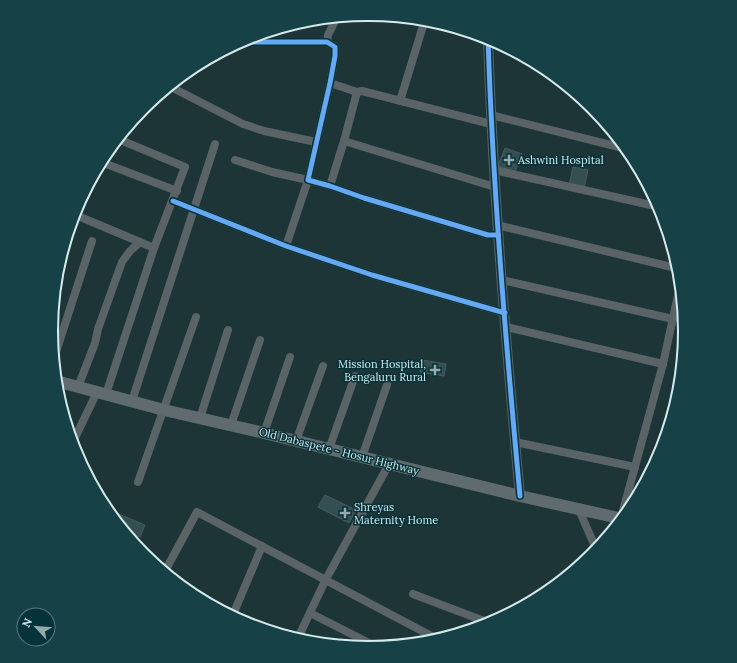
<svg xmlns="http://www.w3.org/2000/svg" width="737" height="663" viewBox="0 0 737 663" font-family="Lora,serif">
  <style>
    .building { fill: #334f52; stroke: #485b5e }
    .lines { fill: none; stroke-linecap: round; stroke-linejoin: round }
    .minor { stroke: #5a6365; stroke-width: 8 }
    .tertiary { stroke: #5a6365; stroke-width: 10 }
    .primary { stroke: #5f6b6e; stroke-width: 12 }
    .cycleway-casing { stroke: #063339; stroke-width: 8 }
    .cycleway { stroke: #66a8f1; stroke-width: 5 }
    .poi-dot { fill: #94abae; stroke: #063339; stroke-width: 1.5 }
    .labels { text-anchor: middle; stroke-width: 3; stroke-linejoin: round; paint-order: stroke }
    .poi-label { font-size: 11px; fill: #d4eaed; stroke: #063339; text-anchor: start }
    .street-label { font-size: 11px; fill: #d4eaed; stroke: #063339 }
    .rim { fill: none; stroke: #d4eaed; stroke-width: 2 }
  </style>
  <rect width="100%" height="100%" fill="#1e3538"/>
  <!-- building -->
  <g class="building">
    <polygon points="505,148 522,154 515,172 498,166"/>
    <polygon points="573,167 588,170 584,188 569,185"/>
    <polygon points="422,360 446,364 444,376 420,372"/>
    <polygon points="325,495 356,510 349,523 318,507"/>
    <polygon points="104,508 145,525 140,537 123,530"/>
  </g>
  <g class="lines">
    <!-- minor -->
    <g class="minor">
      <polyline points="252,42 327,42 335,47 335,56 330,83 308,180 330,186 364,198 488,235 498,235"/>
      <polyline points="327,42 328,35 337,17"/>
      <polyline points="330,83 357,92 362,91 491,124"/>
      <polyline points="171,87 243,124 264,131 316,142"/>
      <polyline points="400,101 423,26"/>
      <polyline points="491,115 627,149"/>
      <polyline points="344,141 495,187"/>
      <polyline points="235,160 272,172 308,180 286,246"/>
      <polyline points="101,162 177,191"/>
      <polyline points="494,170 660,207"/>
      <polyline points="330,186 344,141 357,92"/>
      <polyline points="173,201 286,246 372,275 505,313"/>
      <polyline points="78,216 154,248"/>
      <polyline points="497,225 680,269"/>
      <polyline points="502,280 673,319"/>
      <polyline points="506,327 663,364"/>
      <polyline points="54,358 92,241"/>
      <polyline points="78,387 95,343 98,329 122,262 130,251 140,242"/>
      <polyline points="106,394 154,248 185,167 118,139"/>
      <polyline points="132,401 215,144"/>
      <polyline points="200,418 228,330"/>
      <polyline points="231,425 260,340"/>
      <polyline points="264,433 290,357"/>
      <polyline points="296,441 323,366"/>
      <polyline points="515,442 635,467"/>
      <polyline points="72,444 97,392"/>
      <polyline points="329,449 355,376"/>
      <polyline points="362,457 387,385"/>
      <polyline points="138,482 196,317"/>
      <polyline points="579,510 597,551"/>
      <polyline points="621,518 663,364 681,281"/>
      <polyline points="164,573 197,512 439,640"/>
      <polyline points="413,594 492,624"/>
      <polyline points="310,613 379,648"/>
      <polyline points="232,617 262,546"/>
      <polyline points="297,640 325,581 389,464"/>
    </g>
    <!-- tertiary -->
    <path class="tertiary" d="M488,38C493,191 506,344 520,496"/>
    <!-- primary -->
    <polyline class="primary" points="56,381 164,410 264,433 520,496 623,519"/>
    <defs>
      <g id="cycleway">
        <path d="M488,38C493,191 506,344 520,496"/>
        <polyline points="252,42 327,42 335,47 335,56 330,83 308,180 330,186 364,198 488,235 498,235"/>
        <polyline points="173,201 286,246 372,275 505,313"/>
      </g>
    </defs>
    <!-- cycleway casing -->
    <use href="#cycleway" class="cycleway-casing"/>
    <!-- cycleway -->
    <use href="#cycleway" class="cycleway"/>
  </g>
  <!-- markers -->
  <g class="poi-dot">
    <path d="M507 154h4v4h4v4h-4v4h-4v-4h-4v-4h4z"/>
    <path d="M433 364h4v4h4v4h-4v4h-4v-4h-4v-4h4z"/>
    <path d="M343 507h4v4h4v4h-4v4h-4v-4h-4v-4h4z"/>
  </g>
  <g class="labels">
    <!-- poi labels -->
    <g class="poi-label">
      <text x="518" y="164">Ashwini Hospital</text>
      <text x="426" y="368" text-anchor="end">Mission Hospital,<tspan x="426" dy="13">Bengaluru Rural</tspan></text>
      <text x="354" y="511">Shreyas<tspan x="354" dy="13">Maternity Home</tspan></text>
    </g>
    <!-- street labels -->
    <g class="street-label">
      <text transform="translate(339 451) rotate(14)" y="4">Old Dabaspete - Hosur Highway</text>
    </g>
  </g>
  <!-- crop -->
  <path d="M0 0H737V663H0ZM58 331a310 310 0 1 1 620 0a310 310 0 1 1-620 0Z" fill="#164247" fill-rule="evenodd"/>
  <path class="rim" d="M58 331a310 310 0 1 1 620 0a310 310 0 1 1-620 0Z"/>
  <!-- north arrow -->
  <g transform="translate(36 627) rotate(296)"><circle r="19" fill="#063339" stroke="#587c81"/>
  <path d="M0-3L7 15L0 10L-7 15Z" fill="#94abae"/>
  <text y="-6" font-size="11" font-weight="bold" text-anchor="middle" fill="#d4eaed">N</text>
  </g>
</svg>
